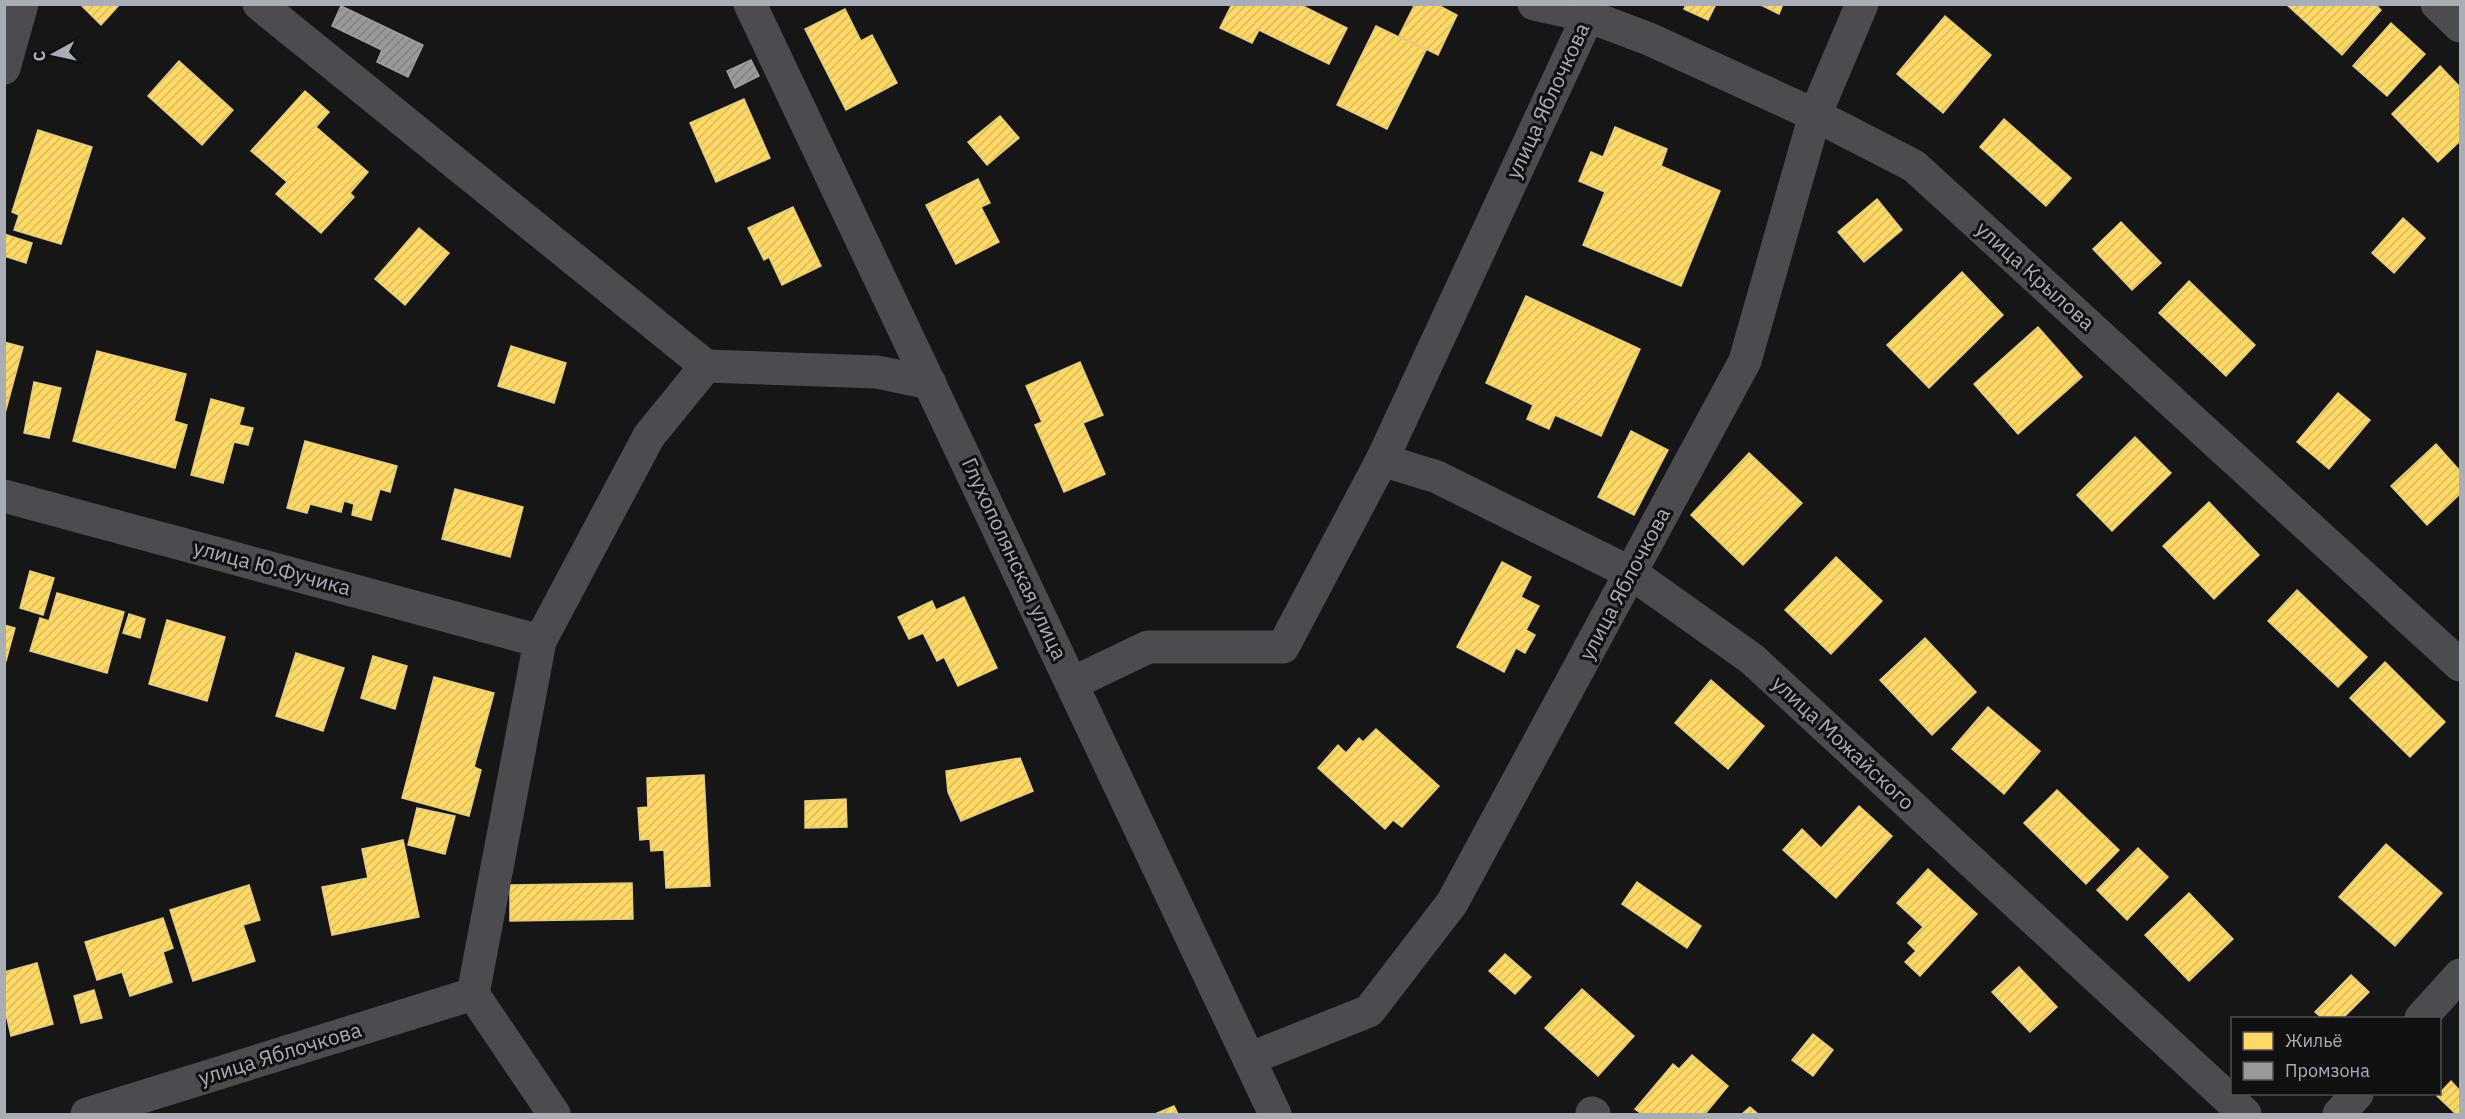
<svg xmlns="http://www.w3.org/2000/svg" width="2465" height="1119" viewBox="0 0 2465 1119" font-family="'IBM Plex Sans',sans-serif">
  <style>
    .homes { fill: url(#homes-hatch); stroke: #e5cc7e; stroke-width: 1.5 }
    .industry { fill: url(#industry-hatch); stroke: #9e9fa2; stroke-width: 1.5 }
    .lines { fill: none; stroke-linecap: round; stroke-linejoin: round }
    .minor { stroke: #4b4c4f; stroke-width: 33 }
    .labels { text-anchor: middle; stroke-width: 6; stroke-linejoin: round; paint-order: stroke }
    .street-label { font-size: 21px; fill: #a9adb6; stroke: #101012 }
  </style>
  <defs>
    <pattern id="homes-hatch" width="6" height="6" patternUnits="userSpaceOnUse" patternTransform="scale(1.5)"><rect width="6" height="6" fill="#ffd966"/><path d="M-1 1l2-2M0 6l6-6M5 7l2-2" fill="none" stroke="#d6b85d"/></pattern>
    <pattern id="industry-hatch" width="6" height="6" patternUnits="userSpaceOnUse" patternTransform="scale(1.5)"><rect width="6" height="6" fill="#999"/><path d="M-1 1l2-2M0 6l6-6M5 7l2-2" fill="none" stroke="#808080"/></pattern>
  </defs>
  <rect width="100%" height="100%" fill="#161616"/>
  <!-- homes -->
  <g class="homes">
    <polygon points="80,4 120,4 101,25"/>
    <polygon points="1232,4 1299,4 1347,28 1329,64 1259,30 1252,43 1220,28"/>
    <polygon points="1415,4 1436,4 1457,15 1438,55 1399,36"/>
    <polygon points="1686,4 1716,4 1708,20 1684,9"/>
    <polygon points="1759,4 1783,4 1779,14"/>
    <polygon points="2286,4 2375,4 2381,10 2342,55"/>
    <polygon points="845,9 861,41 872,35 897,83 846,110 805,29"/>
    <polygon points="1945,16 1991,55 1943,113 1897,74"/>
    <polygon points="2391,23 2425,54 2387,96 2353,66"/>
    <polygon points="1376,26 1426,50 1387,129 1337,105"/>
    <polygon points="179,61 233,110 202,145 148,96"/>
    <polygon points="2440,66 2460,87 2460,141 2438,162 2392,114"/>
    <polygon points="305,91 329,112 316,127 368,172 350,193 354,197 321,233 276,194 287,182 251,151"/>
    <polygon points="744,99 770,158 716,182 690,123"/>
    <polygon points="1000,116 1019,138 987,165 968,142"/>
    <polygon points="2004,119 2071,178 2046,206 1980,147"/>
    <polygon points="1615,127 1667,149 1661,166 1720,191 1681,286 1583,245 1605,192 1579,181 1591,152 1603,157"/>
    <polygon points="38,130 92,147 61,244 14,230 19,215 12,212"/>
    <polygon points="978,179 990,203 981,207 999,242 956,264 926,205"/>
    <polygon points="1877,199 1902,230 1864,262 1838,232"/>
    <polygon points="793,207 821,266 782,285 769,257 764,260 748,228"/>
    <polygon points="2403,218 2425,238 2394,273 2372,253"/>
    <polygon points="2121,222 2161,263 2132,290 2093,249"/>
    <polygon points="419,228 449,253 405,305 375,279"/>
    <polygon points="4,234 32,243 26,263 4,256"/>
    <polygon points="1962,272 2003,315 1929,388 1887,345"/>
    <polygon points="2189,281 2255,345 2226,376 2159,313"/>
    <polygon points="1526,296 1640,349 1601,436 1555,415 1549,429 1527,419 1533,405 1486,383"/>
    <polygon points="2038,327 2082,377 2018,434 1974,384"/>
    <polygon points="4,342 23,347 4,417"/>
    <polygon points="511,346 566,363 554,403 498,386"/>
    <polygon points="97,351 186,374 174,421 187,425 175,468 73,441"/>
    <polygon points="1080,362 1103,415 1083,423 1105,474 1064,492 1035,425 1042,422 1026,386"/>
    <polygon points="34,382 61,388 49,438 24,433"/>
    <polygon points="2338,393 2370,420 2329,469 2297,442"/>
    <polygon points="211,399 244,408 239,425 253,428 248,445 234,442 223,483 191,475"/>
    <polygon points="1631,431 1668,450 1634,515 1598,497"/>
    <polygon points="2135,437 2171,473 2112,531 2077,495"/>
    <polygon points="305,441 397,466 390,492 380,489 371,520 352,515 354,504 344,501 341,512 310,504 307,513 287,508"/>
    <polygon points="2436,444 2460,471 2460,494 2427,525 2391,486"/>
    <polygon points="1749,453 1802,503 1743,565 1691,515"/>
    <polygon points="455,489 523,507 510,557 442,539"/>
    <polygon points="2209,502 2259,555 2214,599 2163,546"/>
    <polygon points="1836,557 1882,601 1831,654 1785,610"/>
    <polygon points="1502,562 1531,577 1521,597 1539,606 1526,630 1535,635 1525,653 1516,648 1504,672 1457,647"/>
    <polygon points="30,571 54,578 43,615 20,608"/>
    <polygon points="2297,590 2367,657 2338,687 2268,621"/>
    <polygon points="57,593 124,612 107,673 30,651 40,618 49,621"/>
    <polygon points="964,597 997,668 958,686 944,657 937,661 923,633 909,639 898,617 932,601 936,610"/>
    <polygon points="129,614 145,619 140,638 123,633"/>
    <polygon points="167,620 225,637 207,701 149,684"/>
    <polygon points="4,625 15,628 6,661 4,661"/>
    <polygon points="1925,638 1976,692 1932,735 1880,680"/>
    <polygon points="296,653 344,668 323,731 276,716"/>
    <polygon points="373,656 407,666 395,709 361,698"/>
    <polygon points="2385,662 2445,722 2410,757 2350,698"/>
    <polygon points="434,677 494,693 474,767 481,770 469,816 402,798"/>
    <polygon points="1711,680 1764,726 1728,769 1675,723"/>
    <polygon points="1988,707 2040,751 2004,794 1952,749"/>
    <polygon points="1376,729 1439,786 1402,827 1393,820 1385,829 1318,768 1338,745 1346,753 1359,738 1363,742"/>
    <polygon points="1020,758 1033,791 961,821 948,792 946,771"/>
    <polygon points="704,775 710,886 666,888 664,850 651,851 650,839 640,840 638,808 648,807 647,778"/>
    <polygon points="2057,790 2119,850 2086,884 2024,823"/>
    <polygon points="846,799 847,827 805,828 805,801"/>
    <polygon points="1859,806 1892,836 1836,898 1783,850 1802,829 1821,848"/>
    <polygon points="417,808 455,816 445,854 408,845"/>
    <polygon points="403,840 419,917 332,935 322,887 368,878 362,849"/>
    <polygon points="2386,844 2442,893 2395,946 2339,897"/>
    <polygon points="2138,848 2168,877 2127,920 2097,890"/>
    <polygon points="1928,869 1977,914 1920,976 1905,962 1916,951 1908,943 1923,927 1897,903"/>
    <polygon points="1637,882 1701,926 1687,948 1622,904"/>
    <polygon points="632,883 633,919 510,921 510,885"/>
    <polygon points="249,885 260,920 243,925 255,961 193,981 170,910"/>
    <polygon points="2189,893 2233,939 2189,981 2145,935"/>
    <polygon points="163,918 173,948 163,952 172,982 130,996 122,972 97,980 85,942"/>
    <polygon points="1505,954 1531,977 1515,994 1489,971"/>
    <polygon points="37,963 53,1024 11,1036 7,1018 4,1018 4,972"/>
    <polygon points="2019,967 2057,1007 2030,1032 1992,992"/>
    <polygon points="2351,975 2369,992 2343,1018 2322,1018 2315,1012"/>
    <polygon points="1582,989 1634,1036 1598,1076 1545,1028"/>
    <polygon points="94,990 102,1018 81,1023 74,996"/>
    <polygon points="1813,1034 1833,1050 1813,1076 1792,1060"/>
    <polygon points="1692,1055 1728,1086 1705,1114 1642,1114 1635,1109 1673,1064 1679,1069"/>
    <polygon points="2451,1081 2460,1091 2460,1114 2456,1114 2437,1096"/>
    <polygon points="1174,1106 1178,1114 1155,1114"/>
    <polygon points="1750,1107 1758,1114 1742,1114"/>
  </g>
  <!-- industry -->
  <g class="industry">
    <polygon points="341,6 423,45 408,77 377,62 382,50 332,26"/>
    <polygon points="751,60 759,76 735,88 727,71"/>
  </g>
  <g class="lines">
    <!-- minor -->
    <g class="minor">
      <polyline points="259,4 706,366 877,372 930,383"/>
      <polyline points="750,4 1275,1114"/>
      <polyline points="1534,4 1588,16 1649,39 1815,115 1914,166 2460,665"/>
      <polyline points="2437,4 2460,26"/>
      <polyline points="4,68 22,4"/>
      <polyline points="1382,460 1437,477 1631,573 1752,659 2245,1114"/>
      <polyline points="4,496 540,641"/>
      <polyline points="1073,683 1148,647 1283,647 1382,460 1588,16 1590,4"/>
      <polyline points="2421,1018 2460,975"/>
      <polyline points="1249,1059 1369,1011 1452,903 1745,361 1815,115 1862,4"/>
      <polyline points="1592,1113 1594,1114"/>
      <polyline points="87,1114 473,994"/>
      <polyline points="554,1114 473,994 540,641 649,436 706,366"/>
      <polyline points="2339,1114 2357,1094"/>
    </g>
  </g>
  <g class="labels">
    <!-- street labels -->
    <g class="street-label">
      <text transform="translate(1548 101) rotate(-65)" y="7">улица Яблочкова</text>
      <text transform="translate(2035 276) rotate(42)" y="7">улица Крылова</text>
      <text transform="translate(1014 559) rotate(65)" y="7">Глухополянская улица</text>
      <text transform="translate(272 568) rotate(15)" y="7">улица Ю.Фучика</text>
      <text transform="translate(1625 584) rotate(-62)" y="7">улица Яблочкова</text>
      <text transform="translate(1843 743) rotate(43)" y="7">улица Можайского</text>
      <text transform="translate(280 1054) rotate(-17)" y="7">улица Яблочкова</text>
    </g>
  </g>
  <!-- border -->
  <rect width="2465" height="1119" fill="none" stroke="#a9adb6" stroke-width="12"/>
  <!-- legend -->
  <rect x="2231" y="1017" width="210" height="78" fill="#101012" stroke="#4d4f54" stroke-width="1.5"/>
  <rect x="2243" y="1032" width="30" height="18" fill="#ffd966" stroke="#4d4f54" stroke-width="1.5"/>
  <text x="2285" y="1047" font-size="18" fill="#a9adb6">Жильё</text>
  <rect x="2243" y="1062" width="30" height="18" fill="#999999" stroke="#4d4f54" stroke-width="1.5"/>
  <text x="2285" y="1077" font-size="18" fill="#a9adb6">Промзона</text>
  <!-- north arrow -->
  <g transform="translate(54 54) rotate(262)" stroke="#101012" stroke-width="4.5" paint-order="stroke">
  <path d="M0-4.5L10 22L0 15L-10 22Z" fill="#a9adb6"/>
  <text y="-9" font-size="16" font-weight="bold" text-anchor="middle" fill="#a9adb6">С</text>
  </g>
</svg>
